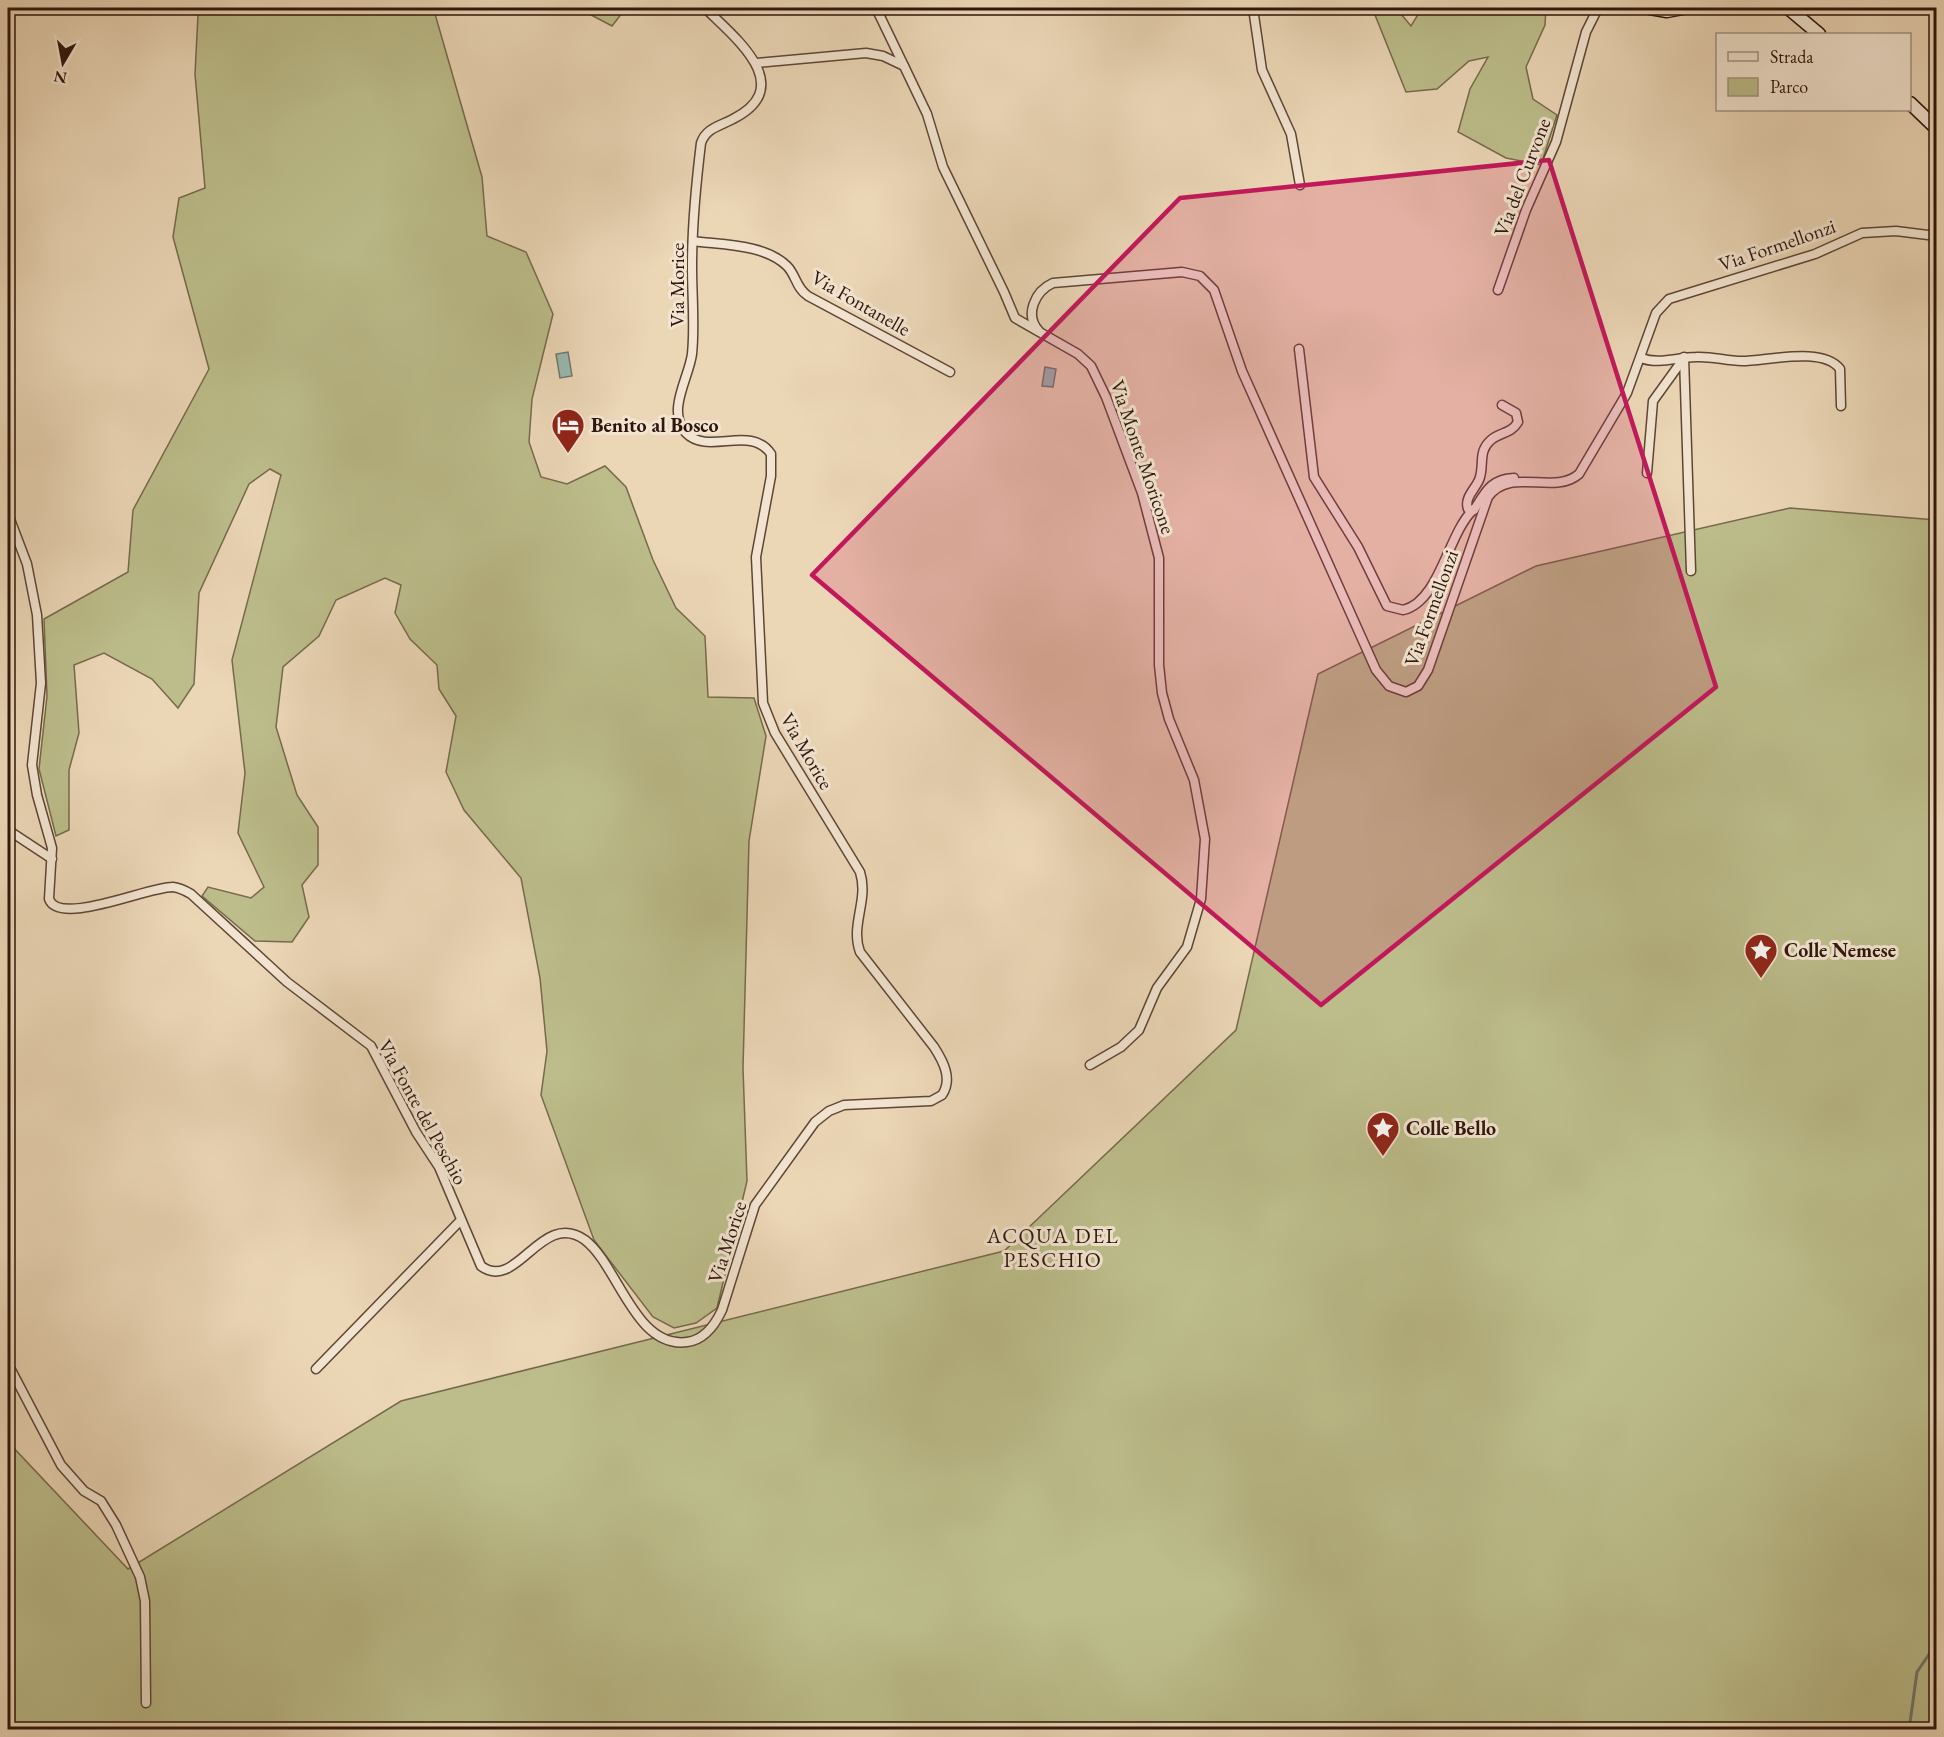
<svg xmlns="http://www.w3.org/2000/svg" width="1944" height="1737" viewBox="0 0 1944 1737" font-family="'EB Garamond',serif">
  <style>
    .green { fill: #bcbd8b; stroke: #766a4c; stroke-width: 1.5 }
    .water { fill: #98b9b1; stroke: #6e786f; stroke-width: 1.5 }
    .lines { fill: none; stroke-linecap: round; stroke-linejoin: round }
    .stream { stroke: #6e786f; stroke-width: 3 }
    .minor-casing { stroke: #5e4636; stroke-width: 11 }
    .secondary-casing { stroke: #2f160c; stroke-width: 15 }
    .minor { stroke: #f2e4d0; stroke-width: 8 }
    .secondary { stroke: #f2e4d0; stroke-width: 12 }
    .marked { fill: #c2185b; fill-opacity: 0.2; stroke: #c2185b; stroke-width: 4.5; stroke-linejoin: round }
    .labels { text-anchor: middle; stroke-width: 6; stroke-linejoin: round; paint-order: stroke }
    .street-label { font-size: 20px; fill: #2f160c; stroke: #f2e4d0 }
    .poi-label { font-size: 20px; font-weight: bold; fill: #2f160c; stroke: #f2e4d0; text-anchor: start }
    .neighbourhood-label { font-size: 21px; letter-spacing: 1.5px; fill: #2f160c; stroke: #f2e4d0 }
  </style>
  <rect width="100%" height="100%" fill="#ebd6b6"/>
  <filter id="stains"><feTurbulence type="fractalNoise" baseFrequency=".00333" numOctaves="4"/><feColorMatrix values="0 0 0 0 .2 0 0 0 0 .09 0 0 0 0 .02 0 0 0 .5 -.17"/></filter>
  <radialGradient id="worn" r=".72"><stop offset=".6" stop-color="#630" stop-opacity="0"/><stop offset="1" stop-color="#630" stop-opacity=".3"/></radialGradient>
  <!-- green -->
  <g class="green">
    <polygon points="205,8 436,8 435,14 482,177 487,236 526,252 553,314 532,399 529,442 541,477 567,484 605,466 626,487 653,560 676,608 705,636 708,697 754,698 766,736 749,841 743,1068 747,1181 717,1308 696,1323 674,1328 653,1317 594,1240 541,1095 547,1051 540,978 521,878 464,810 446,772 456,716 439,689 437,665 410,639 395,613 401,585 385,578 336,600 319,636 283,667 276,727 297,795 318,827 318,865 302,885 309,917 292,942 255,941 202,896 208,887 251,898 264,887 238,833 245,773 232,660 281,475 270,469 249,484 199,593 194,684 178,708 152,679 104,653 74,665 79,733 69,770 69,830 56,836 39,769 47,696 44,619 128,572 133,510 209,369 173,237 179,198 205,188 195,74 198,15"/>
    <polygon points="578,8 626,8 612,26"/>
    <polygon points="1367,8 1396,8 1411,26 1422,8 1546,8 1545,25 1526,67 1533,99 1557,115 1541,165 1506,158 1458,132 1470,89 1488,57 1469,61 1437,89 1406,92 1375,15"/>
    <polygon points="1790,508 1936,520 1936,1729 8,1729 8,1442 128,1569 401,1401 1004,1251 1236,1030 1318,674 1536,566"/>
  </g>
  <!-- water -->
  <g class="water">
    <polygon points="568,352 572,376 560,378 556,354"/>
    <polygon points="1045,367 1056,369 1053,387 1042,386"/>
  </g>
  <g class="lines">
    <!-- stream -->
    <polyline class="stream" points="1909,1730 1917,1672 1936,1644"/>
    <defs>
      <g id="minor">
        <polyline points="876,8 904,66"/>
        <polyline points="1253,8 1262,70 1291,134 1300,185"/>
        <polyline points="757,63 866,53 883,56 904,66 927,114 943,167 1004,292 1015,318 1078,354 1091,366 1106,397 1142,493 1159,558 1159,665 1162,693 1169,719 1194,780 1205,839 1201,899 1187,947 1157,988 1139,1030 1121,1047 1090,1065"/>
        <path d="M693,241C721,245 765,244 787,266C796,275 796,288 808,296L950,372"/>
        <polyline points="1498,290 1526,210 1556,142 1586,32 1598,8"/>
        <path d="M1039,331C1024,315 1035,291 1053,283L1182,272L1200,276L1214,290L1242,371L1376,670L1389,686L1406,692L1418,686L1428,670L1488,497C1510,466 1554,496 1579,474L1627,393L1656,313L1669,299L1815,254L1862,233L1896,231L1936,236"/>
        <path d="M1299,349L1314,477L1358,547L1387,606L1403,610C1439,602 1448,535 1472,511"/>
        <polyline points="1684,357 1691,571"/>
        <path d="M1641,358C1659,365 1678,357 1696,357C1712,356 1726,361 1742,361C1767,361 1823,346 1840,369L1841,406"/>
        <path d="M1502,405L1516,413L1518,422C1511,434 1500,432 1491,440C1477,452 1485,466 1479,480C1475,489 1464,498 1468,509L1474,510C1485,493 1490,479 1514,478"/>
        <polyline points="1647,473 1653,401 1684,358"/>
        <path d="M8,514L27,564L37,615L41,683L32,765L37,795L52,848L49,899C59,927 150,886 173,887C180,888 186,891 191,894L287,982L371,1046L416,1132L439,1167L481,1266C517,1293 541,1209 585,1240C618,1265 635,1349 687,1342C704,1340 715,1325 722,1310L755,1205L815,1122L829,1111L844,1105L931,1101L942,1095C953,1079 943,1061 934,1047L860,952C850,925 869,900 860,872L775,733L763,703L756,557L771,476V454C751,424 708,456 686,433C666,411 689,378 692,354C695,325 692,296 692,267C692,226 696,184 701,143C706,128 720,126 733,119C798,86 734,37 705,8"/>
        <polyline points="8,830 52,859"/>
        <polyline points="8,1364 61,1465 84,1491 101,1501 116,1525 140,1577 145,1601 146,1703"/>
        <polyline points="316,1369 461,1220"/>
      </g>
      <g id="secondary">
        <polyline points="1650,8 1667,11 1683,8"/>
        <polyline points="1788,8 1819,34"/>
        <polyline points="1910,103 1936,128"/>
      </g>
    </defs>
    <!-- minor casing -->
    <use href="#minor" class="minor-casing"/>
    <!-- secondary casing -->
    <use href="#secondary" class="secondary-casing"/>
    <!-- minor -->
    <use href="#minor" class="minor"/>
    <!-- secondary -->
    <use href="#secondary" class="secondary"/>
  </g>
  <!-- marked area -->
  <path class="marked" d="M1549,160L1716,687L1321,1005L812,575L1180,198Z"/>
  <!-- icons -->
  <defs>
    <symbol id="hotel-pin" viewBox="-11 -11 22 30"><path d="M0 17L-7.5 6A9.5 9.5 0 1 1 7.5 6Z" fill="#8f2418" stroke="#f2e4d0"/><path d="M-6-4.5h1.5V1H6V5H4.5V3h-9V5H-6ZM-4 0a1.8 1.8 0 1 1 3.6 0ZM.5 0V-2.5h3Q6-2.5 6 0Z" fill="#fff"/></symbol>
    <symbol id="sight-pin" viewBox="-11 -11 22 30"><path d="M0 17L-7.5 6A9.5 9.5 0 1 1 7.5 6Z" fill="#8f2418" stroke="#f2e4d0"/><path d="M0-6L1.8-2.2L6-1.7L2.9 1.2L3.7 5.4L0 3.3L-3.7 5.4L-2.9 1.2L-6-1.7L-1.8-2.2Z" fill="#fff"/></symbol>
  </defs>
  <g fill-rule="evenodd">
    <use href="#hotel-pin" x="549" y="406" width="38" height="52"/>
    <use href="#sight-pin" x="1742" y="931" width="38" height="52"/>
    <use href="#sight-pin" x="1364" y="1109" width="38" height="52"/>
  </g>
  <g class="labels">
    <!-- street labels -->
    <g class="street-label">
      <text transform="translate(1522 177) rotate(-69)" y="7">Via del Curvone</text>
      <text transform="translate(1777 245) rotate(-19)" y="7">Via Formellonzi</text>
      <text transform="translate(677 285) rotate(-90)" y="7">Via Morice</text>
      <text transform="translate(861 303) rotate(30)" y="7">Via Fontanelle</text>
      <text transform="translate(1143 457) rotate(71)" y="7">Via Monte Moricone</text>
      <text transform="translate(1431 608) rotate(-70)" y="7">Via Formellonzi</text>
      <text transform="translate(807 751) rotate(60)" y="7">Via Morice</text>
      <text transform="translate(423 1112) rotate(61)" y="7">Via Fonte del Peschio</text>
      <text transform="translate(727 1242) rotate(-72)" y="7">Via Morice</text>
    </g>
    <!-- poi labels -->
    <g class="poi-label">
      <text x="591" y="432">Benito al Bosco</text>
      <text x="1784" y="957">Colle Nemese</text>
      <text x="1406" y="1135">Colle Bello</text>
    </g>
    <!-- neighbourhood labels -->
    <g class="neighbourhood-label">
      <text x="1053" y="1243">ACQUA DEL<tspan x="1053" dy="24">PESCHIO</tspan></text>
    </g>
  </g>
  <!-- margin -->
  <rect width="1944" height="1737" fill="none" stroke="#ebd6b6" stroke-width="30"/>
  <rect x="9" y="9" width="1926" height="1719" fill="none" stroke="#2f160c" stroke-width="3"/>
  <rect x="15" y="15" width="1914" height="1707" fill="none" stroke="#2f160c" stroke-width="1.5"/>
  <!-- legend -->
  <rect x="1716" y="33" width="195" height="78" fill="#f2e4d0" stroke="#a49282" stroke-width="1.5"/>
  <rect x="1728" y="52" width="30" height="9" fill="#f2e4d0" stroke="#a49282" stroke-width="1.5"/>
  <text x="1770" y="63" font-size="18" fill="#2f160c">Strada</text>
  <rect x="1728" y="78" width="30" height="18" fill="#bcbd8b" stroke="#a49282" stroke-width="1.5"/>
  <text x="1770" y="93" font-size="18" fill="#2f160c">Parco</text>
  <!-- north arrow -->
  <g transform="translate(63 63) rotate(190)" stroke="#f2e4d0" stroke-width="4.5" paint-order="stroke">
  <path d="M0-4.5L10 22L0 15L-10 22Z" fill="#2f160c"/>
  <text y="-9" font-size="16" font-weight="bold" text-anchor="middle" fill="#2f160c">N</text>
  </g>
  <rect width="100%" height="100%" filter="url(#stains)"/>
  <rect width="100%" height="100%" fill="url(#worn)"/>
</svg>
